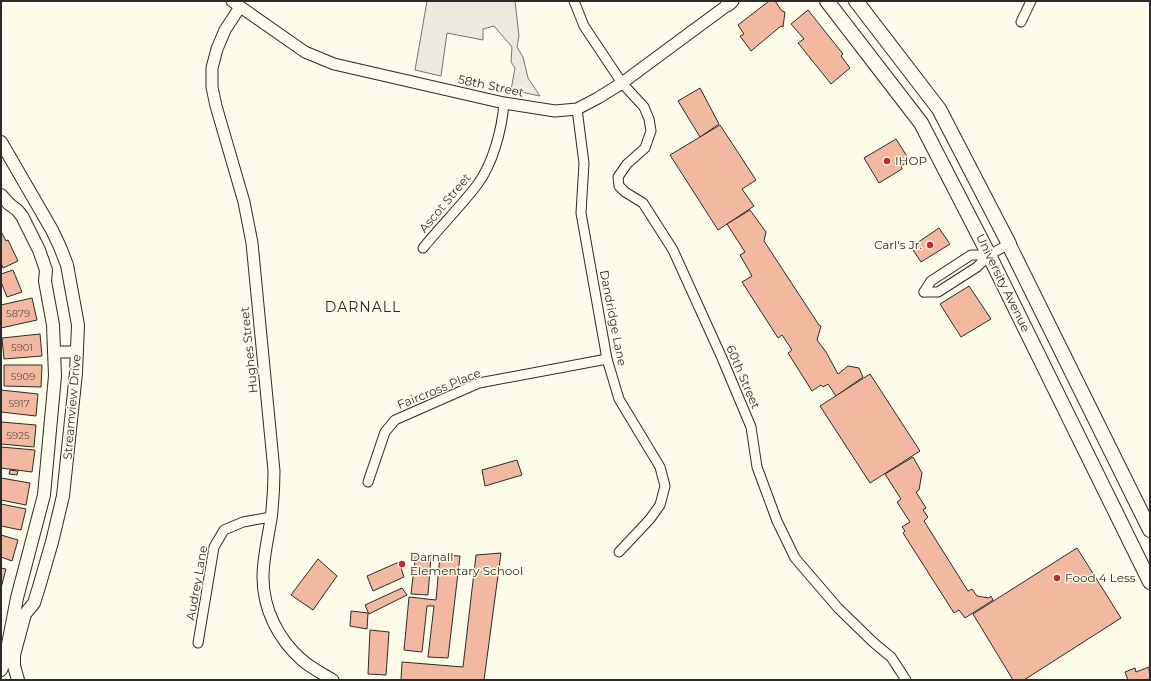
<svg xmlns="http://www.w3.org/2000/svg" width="1151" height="681" viewBox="0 0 1151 681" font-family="Montserrat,sans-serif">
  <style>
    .green { fill: #ecebdb; stroke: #74746e }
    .building { fill: #f2b8a0; stroke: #2b2b2b }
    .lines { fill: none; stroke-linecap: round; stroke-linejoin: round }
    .minor-casing { stroke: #2b2b2b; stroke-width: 11 }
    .tertiary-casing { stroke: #2b2b2b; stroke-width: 13 }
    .secondary-casing { stroke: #2b2b2b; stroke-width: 14 }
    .primary-casing { stroke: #2b2b2b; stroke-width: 16 }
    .minor { stroke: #fdfbea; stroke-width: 9 }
    .tertiary { stroke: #fdfbea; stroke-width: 11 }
    .secondary { stroke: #fdfbea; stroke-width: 12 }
    .primary { stroke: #fdfbea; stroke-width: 14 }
    .poi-dot { fill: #c62828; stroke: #fdfbea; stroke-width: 1.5 }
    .labels { text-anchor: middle; stroke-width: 3; stroke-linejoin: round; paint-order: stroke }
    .number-label { font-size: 10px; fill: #5d4e48 }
    .street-label { font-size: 12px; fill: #2b2b2b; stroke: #fdfbea }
    .poi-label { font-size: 12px; fill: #2b2b2b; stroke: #fdfbea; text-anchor: start }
    .quarter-label { font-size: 14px; letter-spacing: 1px; fill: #2b2b2b; stroke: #fdfbea }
  </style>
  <rect width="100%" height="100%" fill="#fdfbea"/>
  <!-- green -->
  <polygon class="green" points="427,1 515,1 519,36 517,47 523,57 528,78 540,96 511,90 515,68 511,62 512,47 494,26 483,29 483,40 447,33 441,76 415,70"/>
  <!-- building -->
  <g class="building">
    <polygon points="769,1 775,1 782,11 785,12 783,27 781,26 751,51 740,36 744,34 738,25"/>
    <polygon points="808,10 843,54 841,56 850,68 831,84 798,43 804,39 791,24"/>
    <polygon points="700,88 719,124 700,137 678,101"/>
    <polygon points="720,125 756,180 742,189 754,206 718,230 670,155"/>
    <polygon points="896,139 910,161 901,166 902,169 879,183 864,158"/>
    <polygon points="750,210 766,232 764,241 819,325 821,326 817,340 826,352 838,374 848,366 859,368 863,377 836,396 828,384 823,387 821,385 812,391 788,353 792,350 782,335 778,338 742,282 752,276 740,255 745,252 727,224"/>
    <polygon points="939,228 950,244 921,262 911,247"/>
    <polygon points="2,233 6,241 8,240 18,261 3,268 1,263 1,234"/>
    <polygon points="13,270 22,292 7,297 1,282 1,274"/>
    <polygon points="969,286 991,319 961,337 940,304"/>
    <polygon points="32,298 37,320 1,328 1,305"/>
    <polygon points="40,334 42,356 4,359 2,338"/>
    <polygon points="4,365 42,365 41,387 4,386"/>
    <polygon points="870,374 920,451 870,483 820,406"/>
    <polygon points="1,390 38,394 36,416 1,412"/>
    <polygon points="1,422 36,425 34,447 1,444"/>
    <polygon points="1,447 35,450 32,472 1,468"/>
    <polygon points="913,457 922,473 919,490 916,492 926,508 923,510 928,517 924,521 968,591 972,589 977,596 989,598 991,596 993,600 965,618 959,610 954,613 903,533 905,531 902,527 910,522 897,502 901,499 885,474"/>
    <polygon points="517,460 522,475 485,486 482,470"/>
    <polygon points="10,470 18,471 17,475 9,474"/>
    <polygon points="1,478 30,483 26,505 1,500"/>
    <polygon points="1,504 26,509 21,530 1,526"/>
    <polygon points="1,535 18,540 12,561 1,557"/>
    <polygon points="1077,548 1121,618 1024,680 1013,680 973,614"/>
    <polygon points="501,553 484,680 401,680 402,662 463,667 476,555"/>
    <polygon points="411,554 431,556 428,595 411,594 415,559 411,559"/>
    <polygon points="440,555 460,556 448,658 428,657 434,606 427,606 422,652 404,650 409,597 436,600"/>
    <polygon points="318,559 337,576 313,610 291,595"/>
    <polygon points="399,562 404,577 373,591 367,576"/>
    <polygon points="1,568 6,569 1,588"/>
    <polygon points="402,588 407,595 369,614 365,605"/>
    <polygon points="351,611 368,613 367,629 350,626"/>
    <polygon points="370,630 389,632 386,675 368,674"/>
    <polygon points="1149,667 1150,680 1128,680 1125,672 1135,668 1136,672"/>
  </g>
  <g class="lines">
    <defs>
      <g id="minor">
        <polyline points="574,1 584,26 622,83 644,107 649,119 651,131 645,148 627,164 618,177 619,186 625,192 643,203 673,250 722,358 751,427 757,467 777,521 795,558 838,608 874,643 891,657 906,680"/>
        <polyline points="1021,22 1031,1"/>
        <polyline points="577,109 584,163 581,213 607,359 619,399 660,467 665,486 660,505 650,519 619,552"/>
        <path d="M423,248C441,226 460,207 477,185C493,164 502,129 504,103"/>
        <polyline points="924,292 938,292 977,267 989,255 1009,244"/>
        <polyline points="924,292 931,281 971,255 989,255"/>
        <polyline points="368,482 385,432 395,420 479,383 607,359"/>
        <polyline points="198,643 214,547 224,530 243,522 271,517"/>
      </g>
      <g id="tertiary">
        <polyline points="232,1 305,52 334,64 504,103 555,111 577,109 598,98 622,83 733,1"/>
        <path d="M240,7L225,30L217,49L212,68V87L216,106L244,202L252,243L274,471C274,487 273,503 271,519C268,538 263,558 263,577C263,609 278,639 302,660C311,668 323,674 333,680"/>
        <polyline points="54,352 77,352"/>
      </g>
      <g id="secondary">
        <polyline points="1,142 52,230 60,247 67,265 78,325 76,373 63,496 52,542 39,587 34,603 25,614 14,655 14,666 18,680"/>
        <polyline points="1,195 9,204 17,210 22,216 39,250 46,270 45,281 53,325 55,376 44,495 17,598 5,660 1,670"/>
      </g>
      <g id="primary">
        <polyline points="827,1 921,123 989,255 1150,582"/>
        <polyline points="856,1 939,109 1009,244"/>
        <polyline points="728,4 731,1"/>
        <polyline points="1009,245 1150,530"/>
      </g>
    </defs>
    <!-- minor casing -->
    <use href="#minor" class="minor-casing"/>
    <!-- tertiary casing -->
    <use href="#tertiary" class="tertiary-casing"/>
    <!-- secondary casing -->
    <use href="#secondary" class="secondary-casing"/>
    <!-- primary casing -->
    <use href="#primary" class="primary-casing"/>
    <!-- minor -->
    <use href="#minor" class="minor"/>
    <!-- tertiary -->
    <use href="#tertiary" class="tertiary"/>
    <!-- secondary -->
    <use href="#secondary" class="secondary"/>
    <!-- primary -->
    <use href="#primary" class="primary"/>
  </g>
  <!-- markers -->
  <g class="poi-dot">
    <circle cx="887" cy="161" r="4"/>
    <circle cx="930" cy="245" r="4"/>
    <circle cx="402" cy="564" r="4"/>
    <circle cx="1057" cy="578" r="4"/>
  </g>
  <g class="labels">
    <!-- number labels -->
    <g class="number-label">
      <text x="18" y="317">5879</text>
      <text x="22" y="351">5901</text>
      <text x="23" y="380">5909</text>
      <text x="19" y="407">5917</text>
      <text x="18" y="439">5925</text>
    </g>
    <!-- street labels -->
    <g class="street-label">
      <text transform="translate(491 86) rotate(12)" y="4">58th Street</text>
      <text transform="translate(445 203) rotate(-50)" y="4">Ascot Street</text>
      <text transform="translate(1003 283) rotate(64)" y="4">University Avenue</text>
      <text transform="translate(613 318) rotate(79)" y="4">Dandridge Lane</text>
      <text transform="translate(249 350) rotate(-96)" y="4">Hughes Street</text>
      <text transform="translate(743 377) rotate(67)" y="4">60th Street</text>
      <text transform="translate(439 389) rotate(-22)" y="4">Faircross Place</text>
      <text transform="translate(72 407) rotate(-85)" y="4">Streamview Drive</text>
      <text transform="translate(197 583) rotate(-80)" y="4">Audrey Lane</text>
    </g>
    <!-- poi labels -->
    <g class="poi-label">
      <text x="895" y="165">IHOP</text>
      <text x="922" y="249" text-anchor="end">Carl's Jr.</text>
      <text x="410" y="561">Darnall<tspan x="410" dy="14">Elementary School</tspan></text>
      <text x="1065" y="582">Food 4 Less</text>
    </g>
    <!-- quarter labels -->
    <g class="quarter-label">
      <text x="363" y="312">DARNALL</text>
    </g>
  </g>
  <!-- border -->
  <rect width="1151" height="681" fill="none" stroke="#2b2b2b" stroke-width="4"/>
</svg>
